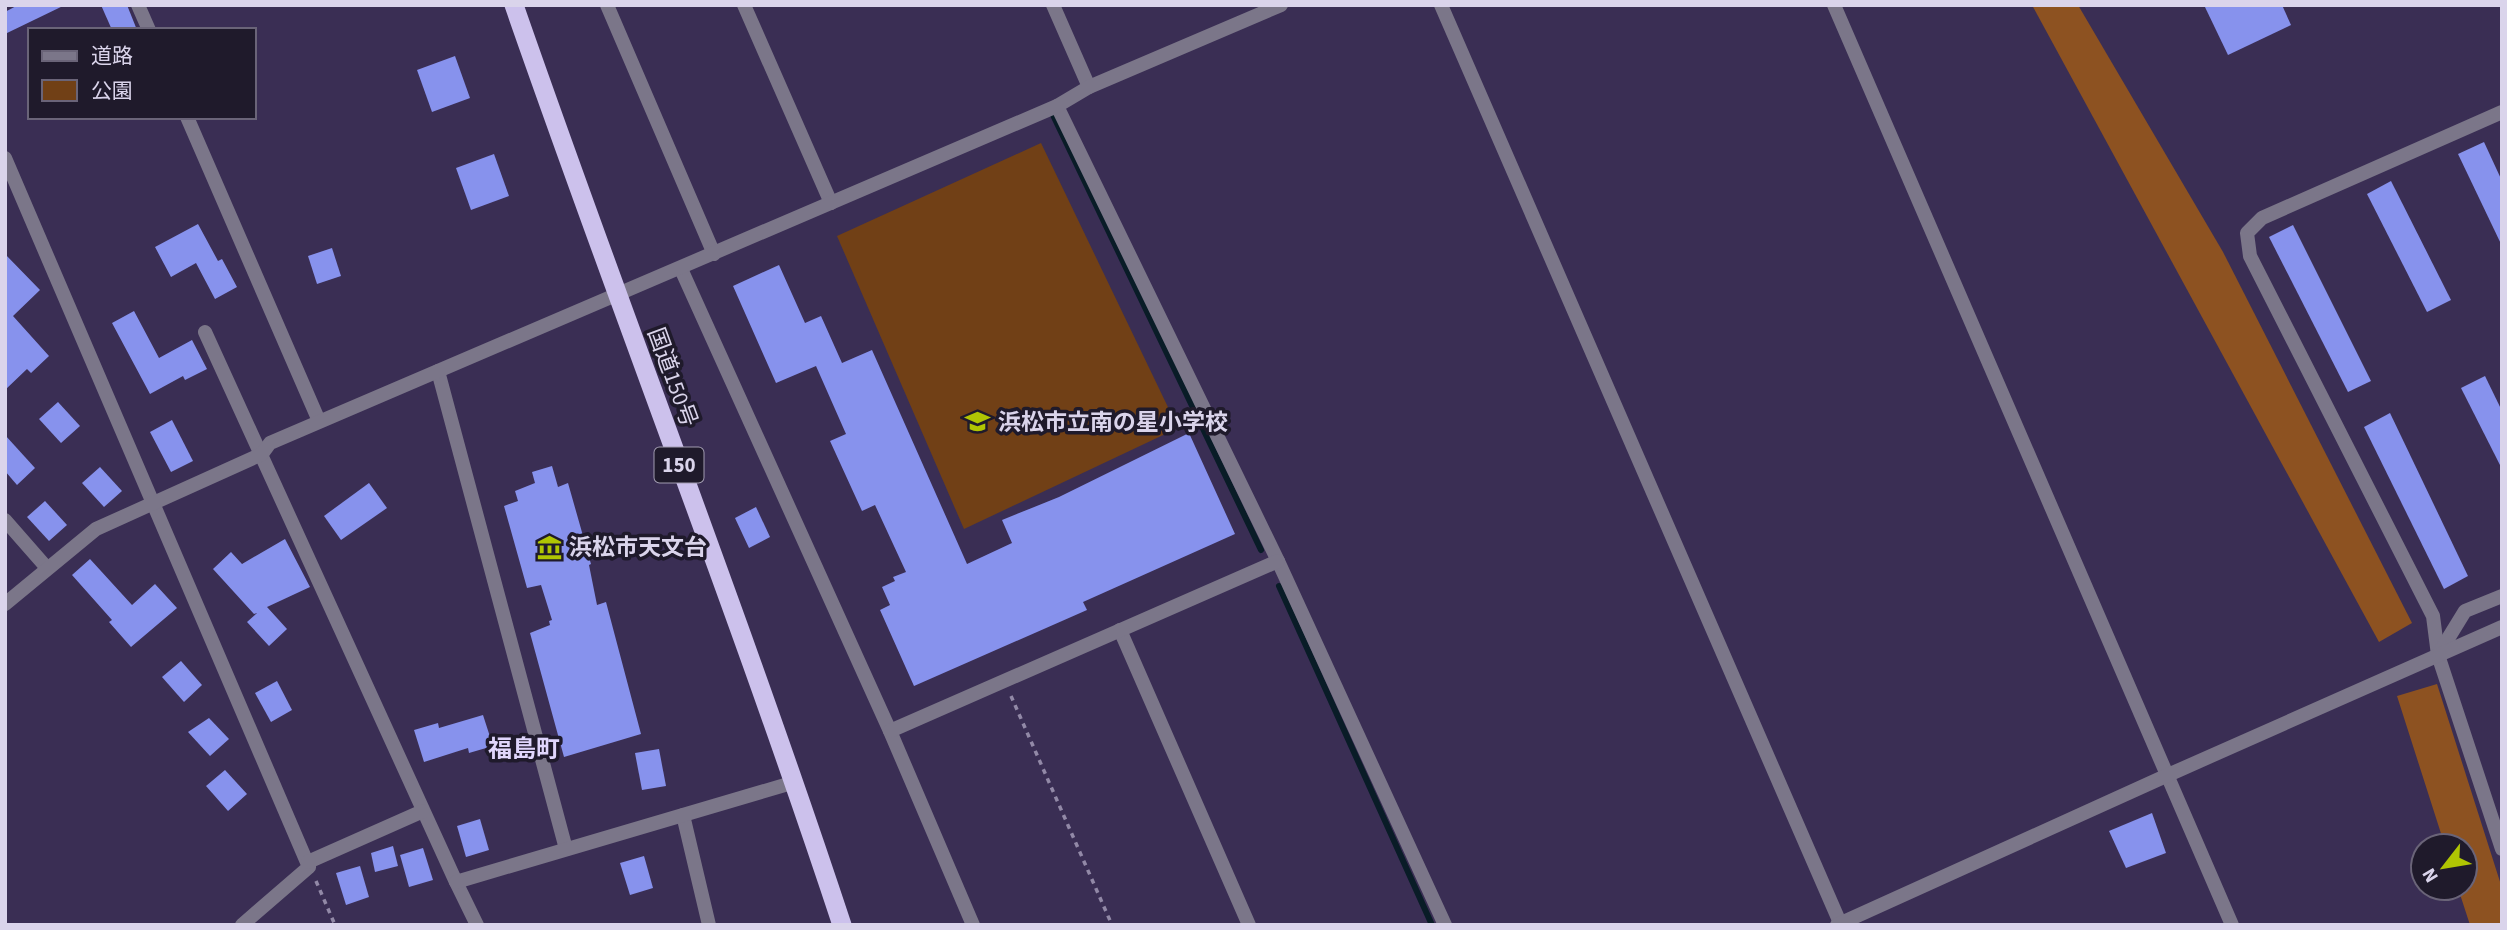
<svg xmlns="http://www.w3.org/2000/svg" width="2507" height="930" viewBox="0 0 2507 930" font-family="'Source Sans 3','Noto Sans JP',sans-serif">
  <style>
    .green { fill: #714016 }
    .forest { fill: #8d5221 }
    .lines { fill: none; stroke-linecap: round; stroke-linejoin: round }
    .stream { stroke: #091c27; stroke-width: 6 }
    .building { fill: #8792ed }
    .path { stroke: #9289a7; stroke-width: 3.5; stroke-dasharray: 5 5; stroke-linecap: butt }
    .minor { stroke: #7b7689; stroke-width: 14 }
    .tertiary { stroke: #7b7689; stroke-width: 14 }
    .trunk { stroke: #ccc1ec; stroke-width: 19 }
    .labels { text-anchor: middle; stroke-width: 7; stroke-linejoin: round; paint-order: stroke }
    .shield { fill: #1f1a2b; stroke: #a29cb1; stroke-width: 2 }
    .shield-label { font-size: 21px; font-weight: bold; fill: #dad4eb }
    .street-label { font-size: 23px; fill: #dad4eb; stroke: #1f1a2b }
    .poi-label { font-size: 23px; font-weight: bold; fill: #dad4eb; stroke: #1f1a2b; text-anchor: start }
    .neighbourhood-label { font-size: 24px; font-weight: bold; fill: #e0d6fc; stroke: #1f1a2b }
  </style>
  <rect width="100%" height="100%" fill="#3a2e54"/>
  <!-- green -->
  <polygon class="green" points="1041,143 1178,428 964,529 837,236"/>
  <!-- forest -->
  <g class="forest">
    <polygon points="2032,5 2078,5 2223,252 2412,623 2379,642"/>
    <polygon points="2437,684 2502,888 2502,925 2470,925 2458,888 2465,888 2465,846 2445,846 2397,696"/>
  </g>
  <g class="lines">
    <!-- stream -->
    <g class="stream">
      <polyline points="1052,113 1261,550"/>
      <polyline points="1279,586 1432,925"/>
    </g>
  </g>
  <!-- building -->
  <g class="building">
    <polygon points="18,5 65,5 5,34 5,12"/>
    <polygon points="101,5 127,5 137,30 112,30"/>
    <polygon points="2204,5 2282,5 2291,25 2228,55"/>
    <polygon points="455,56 470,98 432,112 417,70"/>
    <polygon points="2484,142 2502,181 2502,246 2458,154"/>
    <polygon points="494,154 509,196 471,210 456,168"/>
    <polygon points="2391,181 2451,300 2427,312 2367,194"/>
    <polygon points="198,224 218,261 222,259 237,287 215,299 196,263 171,277 155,247"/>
    <polygon points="2293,225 2371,381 2348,392 2269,237"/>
    <polygon points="332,248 341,276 317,284 308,256"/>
    <polygon points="5,254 40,290 13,316 49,356 31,373 27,369 5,390"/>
    <polygon points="779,265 805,323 821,316 842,363 872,350 967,564 1012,543 1002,520 1059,497 1189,433 1235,534 1083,602 1087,610 914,686 880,610 890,605 882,587 895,581 893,577 906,572 875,505 862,511 830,441 846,434 816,366 776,383 733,286"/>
    <polygon points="134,311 159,358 192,340 207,369 185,380 183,376 150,394 112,323"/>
    <polygon points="2485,376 2502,411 2502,469 2461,388"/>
    <polygon points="58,402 80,426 61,443 39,419"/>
    <polygon points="2390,413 2468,576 2444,589 2364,427"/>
    <polygon points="172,420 193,461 171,472 150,432"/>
    <polygon points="5,435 35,468 17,485 5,471"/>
    <polygon points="552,466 558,487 568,483 591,564 589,565 597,605 606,602 641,734 564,757 530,633 550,625 549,621 552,620 541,585 527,588 504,506 518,501 515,491 535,483 532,472"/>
    <polygon points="100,467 122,491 104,507 82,483"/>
    <polygon points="369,483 387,508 341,540 324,516"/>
    <polygon points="45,501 67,525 49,541 27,517"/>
    <polygon points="756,507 770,537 749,548 735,518"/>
    <polygon points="285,539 310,587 267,607 287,629 269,646 247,622 257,613 254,614 213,569 231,552 242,564"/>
    <polygon points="90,559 132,605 155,584 177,608 131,647 109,622 112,620 72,575"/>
    <polygon points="181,661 202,685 184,702 162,677"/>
    <polygon points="277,681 292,710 271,722 255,693"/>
    <polygon points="483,715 493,746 469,753 468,748 424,762 414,730 438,723 439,728"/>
    <polygon points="209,718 229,739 210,756 188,732"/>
    <polygon points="659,749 666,786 642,790 635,753"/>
    <polygon points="225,770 247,794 228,811 206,786"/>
    <polygon points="2152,813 2166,853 2126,868 2109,831"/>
    <polygon points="480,819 489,850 466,857 457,826"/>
    <polygon points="393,846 398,866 375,872 371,853"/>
    <polygon points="423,848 433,880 409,887 400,855"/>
    <polygon points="644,856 653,888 630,895 620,863"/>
    <polygon points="360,866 369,897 346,905 336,873"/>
  </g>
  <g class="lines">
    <!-- path -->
    <g class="path">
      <polyline points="1011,696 1112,925"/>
      <polyline points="316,881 335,925"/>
    </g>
    <!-- minor -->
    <g class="minor">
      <polyline points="138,5 149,30"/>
      <polyline points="607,5 714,254"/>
      <polyline points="744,5 831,203"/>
      <polyline points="1053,5 1089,87"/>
      <polyline points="1441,5 1841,925"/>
      <polyline points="1834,5 2232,925"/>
      <polyline points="1057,106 1278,561 1445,925"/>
      <polyline points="2502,112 2262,218 2247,233 2250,256 2433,616 2438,655 2502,849"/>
      <polyline points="187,117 319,421"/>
      <polyline points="5,158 309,867 242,925"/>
      <polyline points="681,269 890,731 973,925"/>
      <polyline points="205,332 456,882 477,925"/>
      <polyline points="438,371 566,849"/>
      <polyline points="5,520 47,568"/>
      <polyline points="5,604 96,529 262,454 270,443 1057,106 1089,87 1281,5"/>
      <polyline points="1120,630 1249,925"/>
      <polyline points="890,731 1278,561"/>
      <polyline points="683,815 709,925"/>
      <polyline points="308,862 423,811"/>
      <polyline points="456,882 795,782"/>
    </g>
    <!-- tertiary -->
    <g class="tertiary">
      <polyline points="2438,655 2465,611 2502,596"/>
      <polyline points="1837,925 2168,775 2502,627"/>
    </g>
    <!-- trunk -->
    <path class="trunk" d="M514,5C621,313 740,616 842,925"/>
  </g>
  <!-- icons -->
  <defs>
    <symbol id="school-bare" viewBox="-9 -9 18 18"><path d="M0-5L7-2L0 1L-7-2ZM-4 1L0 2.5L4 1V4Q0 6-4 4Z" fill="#b0c503" stroke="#1f1a2b" stroke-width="2.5" paint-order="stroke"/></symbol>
    <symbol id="museum-bare" viewBox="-9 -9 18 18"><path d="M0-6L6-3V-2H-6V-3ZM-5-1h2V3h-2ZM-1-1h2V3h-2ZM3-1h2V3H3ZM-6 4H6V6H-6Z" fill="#b0c503" stroke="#1f1a2b" stroke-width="2.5" paint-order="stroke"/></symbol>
  </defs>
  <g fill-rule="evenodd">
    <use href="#school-bare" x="960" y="404" width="35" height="35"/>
    <use href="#museum-bare" x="532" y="530" width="35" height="35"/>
  </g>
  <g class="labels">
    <!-- shield labels -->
    <rect class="shield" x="654.5" y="447.5" width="49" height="35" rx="5"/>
    <g class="shield-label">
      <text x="679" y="472">150</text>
    </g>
    <!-- street labels -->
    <g class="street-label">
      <text transform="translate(673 377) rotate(70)" y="8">国道150号</text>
    </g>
    <!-- poi labels -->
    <g class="poi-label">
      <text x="998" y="430">浜松市立南の星小学校</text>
      <text x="569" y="555">浜松市天文台</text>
    </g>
    <!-- neighbourhood labels -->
    <g class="neighbourhood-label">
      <text x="524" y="757">福島町</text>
    </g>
  </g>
  <!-- border -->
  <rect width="2507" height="930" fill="none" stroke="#dad4eb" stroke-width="14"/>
  <!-- legend -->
  <rect x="28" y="28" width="228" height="91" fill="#1f1a2b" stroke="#6a6478" stroke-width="2"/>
  <rect x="42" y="51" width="35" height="10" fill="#7b7689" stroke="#6a6478" stroke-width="2"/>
  <text x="91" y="63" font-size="21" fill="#dad4eb">道路</text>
  <rect x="42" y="80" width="35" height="21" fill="#714016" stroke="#6a6478" stroke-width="2"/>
  <text x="91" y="98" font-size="21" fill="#dad4eb">公園</text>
  <!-- north arrow -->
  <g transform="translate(2444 867) rotate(239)"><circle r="33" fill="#1f1a2b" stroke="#6a6478" stroke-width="2"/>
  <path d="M0-5L12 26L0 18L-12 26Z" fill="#b0c503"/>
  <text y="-10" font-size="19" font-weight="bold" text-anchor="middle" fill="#dad4eb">N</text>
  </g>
</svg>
